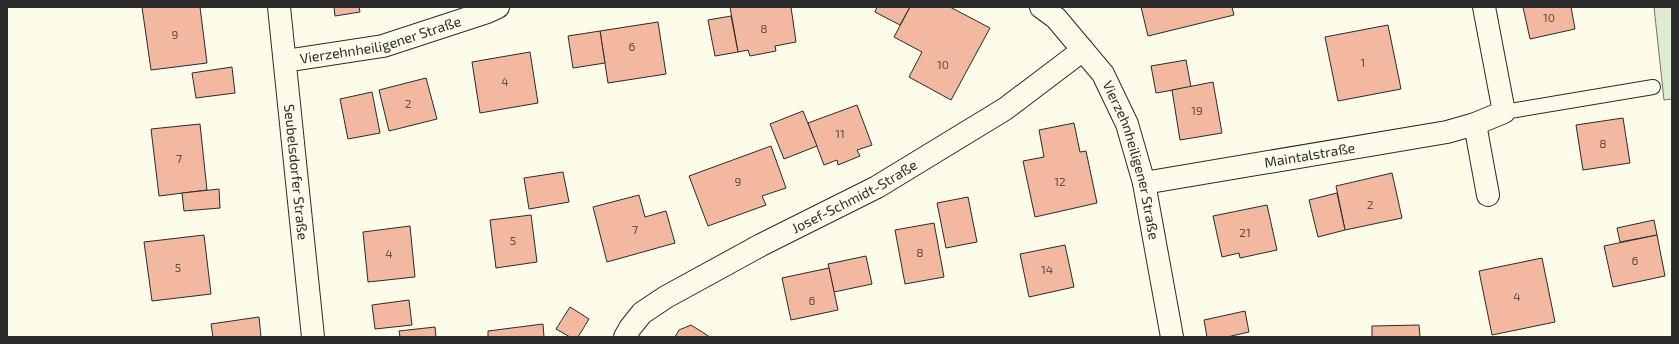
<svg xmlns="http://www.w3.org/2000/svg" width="1679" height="344" viewBox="0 0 1679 344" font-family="'Exo 2',sans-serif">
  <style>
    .green { fill: #deebd1; stroke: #74746e }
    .building { fill: #f2b8a0; stroke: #2b2b2b }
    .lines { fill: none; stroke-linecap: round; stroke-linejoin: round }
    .service-casing { stroke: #2b2b2b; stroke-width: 16 }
    .minor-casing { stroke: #2b2b2b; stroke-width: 24 }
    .service { stroke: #fdfbea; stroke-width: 14 }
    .minor { stroke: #fdfbea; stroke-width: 22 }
    .labels { text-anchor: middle; stroke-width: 3; stroke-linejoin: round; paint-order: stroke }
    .number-label { font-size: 12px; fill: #5d4e48 }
    .street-label { font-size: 14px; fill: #2b2b2b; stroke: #fdfbea }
  </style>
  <rect width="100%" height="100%" fill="#fdfbea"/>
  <!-- green -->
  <polygon class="green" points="1654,7 1672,7 1672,99 1664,100"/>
  <!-- building -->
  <g class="building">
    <polygon points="142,7 200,7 207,63 151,70"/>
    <polygon points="334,7 359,7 360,12 335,16"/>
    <polygon points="730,7 791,7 796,42 775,46 776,51 750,56 748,50 738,52"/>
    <polygon points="877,7 910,7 900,25 875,12"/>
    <polygon points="910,7 950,7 990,28 951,100 909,77 922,52 894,37"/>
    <polygon points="1141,7 1232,7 1234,15 1148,36"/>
    <polygon points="1523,7 1571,7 1575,29 1530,39"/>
    <polygon points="731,16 738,52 715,56 708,20"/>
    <polygon points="658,22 666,74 608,83 600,31"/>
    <polygon points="1388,25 1401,89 1338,101 1325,37"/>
    <polygon points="600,31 605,63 573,68 568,36"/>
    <polygon points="530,52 538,103 480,113 472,62"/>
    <polygon points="1186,60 1191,87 1156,93 1151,66"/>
    <polygon points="232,67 235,93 196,98 192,73"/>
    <polygon points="426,78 437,119 389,131 379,90"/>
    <polygon points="1213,82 1222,133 1180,140 1172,90"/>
    <polygon points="372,92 380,133 348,139 340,99"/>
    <polygon points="857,105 872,145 857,150 860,156 838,165 837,160 824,165 808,123"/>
    <polygon points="803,111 817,146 784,159 770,124"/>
    <polygon points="1623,118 1630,163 1583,170 1576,125"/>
    <polygon points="1074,123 1080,152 1086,151 1097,203 1035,217 1023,161 1044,157 1039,130"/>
    <polygon points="200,124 207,190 159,196 151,129"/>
    <polygon points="771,146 786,188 762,196 766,205 708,226 689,176"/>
    <polygon points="563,172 569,202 529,209 524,178"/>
    <polygon points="1392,173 1402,218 1345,230 1336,186"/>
    <polygon points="219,189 220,208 184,211 182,193"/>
    <polygon points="1337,193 1345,230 1318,237 1309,200"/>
    <polygon points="639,195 645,217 666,211 675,243 607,262 593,207"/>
    <polygon points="968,197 977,242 946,248 937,203"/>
    <polygon points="1267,205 1277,250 1240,258 1239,253 1222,257 1213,216"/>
    <polygon points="531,215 537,262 496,268 490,220"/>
    <polygon points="1654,220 1657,235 1620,242 1617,228"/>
    <polygon points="934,223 944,277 905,284 895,230"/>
    <polygon points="410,226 415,277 368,282 363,232"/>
    <polygon points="204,235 211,294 152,301 144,242"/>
    <polygon points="1657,235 1665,276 1613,287 1604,246"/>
    <polygon points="1065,245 1074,287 1029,297 1020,254"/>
    <polygon points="866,256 872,284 834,292 828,264"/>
    <polygon points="1542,258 1555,322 1492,335 1479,271"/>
    <polygon points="829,268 838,310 791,320 782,278"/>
    <polygon points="409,300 412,325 375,329 372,305"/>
    <polygon points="570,307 589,319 578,337 570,337 556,329"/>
    <polygon points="1245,311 1249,332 1227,337 1207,337 1204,320"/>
    <polygon points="259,317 261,337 213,337 211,324"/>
    <polygon points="543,324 544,337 488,337 488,331"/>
    <polygon points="691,325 710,337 675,337 679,330"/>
    <polygon points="1419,325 1420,337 1372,337 1372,326"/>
    <polygon points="435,327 436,337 400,337 399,331"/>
  </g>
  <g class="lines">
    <defs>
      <polyline id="service" points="1504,112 1653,87"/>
      <g id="minor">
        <path id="s1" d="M279,7L313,337"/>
        <path id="s2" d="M1041,7L1056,18L1103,74L1127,124L1144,183L1172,337"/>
        <path id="s3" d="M285,61L383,46L487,12L498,7"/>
        <polyline points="1475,124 1504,112 1484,7"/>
        <path id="s4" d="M1144,183L1447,132L1475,124L1488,195"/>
        <path id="s5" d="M625,337L630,328L642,313L666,297L761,245L877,187L1005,109L1083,50"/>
      </g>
    </defs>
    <!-- service casing -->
    <use href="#service" class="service-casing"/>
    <!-- minor casing -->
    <use href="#minor" class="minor-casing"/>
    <!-- service -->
    <use href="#service" class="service"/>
    <!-- minor -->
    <use href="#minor" class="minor"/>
  </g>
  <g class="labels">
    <!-- number labels -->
    <g class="number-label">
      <text x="1549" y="22">10</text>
      <text x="764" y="33">8</text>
      <text x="175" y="39">9</text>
      <text x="632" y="51">6</text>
      <text x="1363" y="67">1</text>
      <text x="943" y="69">10</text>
      <text x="505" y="86">4</text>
      <text x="408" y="108">2</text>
      <text x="1197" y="115">19</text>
      <text x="840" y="138">11</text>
      <text x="1603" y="148">8</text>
      <text x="179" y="163">7</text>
      <text x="738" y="186">9</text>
      <text x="1060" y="186">12</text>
      <text x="1370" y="209">2</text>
      <text x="635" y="234">7</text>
      <text x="1245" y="237">21</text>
      <text x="513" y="245">5</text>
      <text x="920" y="257">8</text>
      <text x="389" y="258">4</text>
      <text x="1635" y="265">6</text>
      <text x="178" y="272">5</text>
      <text x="1047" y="274">14</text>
      <text x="1517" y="301">4</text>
      <text x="812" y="305">6</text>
    </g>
    <!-- street labels -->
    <g class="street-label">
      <text dy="5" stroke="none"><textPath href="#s3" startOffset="98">Vierzehnheiligener Straße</textPath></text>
      <text dy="5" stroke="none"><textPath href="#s4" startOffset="168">Maintalstraße</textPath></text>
      <text dy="5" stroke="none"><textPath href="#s2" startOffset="183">Vierzehnheiligener Straße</textPath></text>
      <text dy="5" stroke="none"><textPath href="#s1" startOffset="166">Seubelsdorfer Straße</textPath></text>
      <text dy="5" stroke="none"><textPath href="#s5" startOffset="272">Josef-Schmidt-Straße</textPath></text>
    </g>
  </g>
  <!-- border -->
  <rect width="1679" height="344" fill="none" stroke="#2b2b2b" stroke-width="16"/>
</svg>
